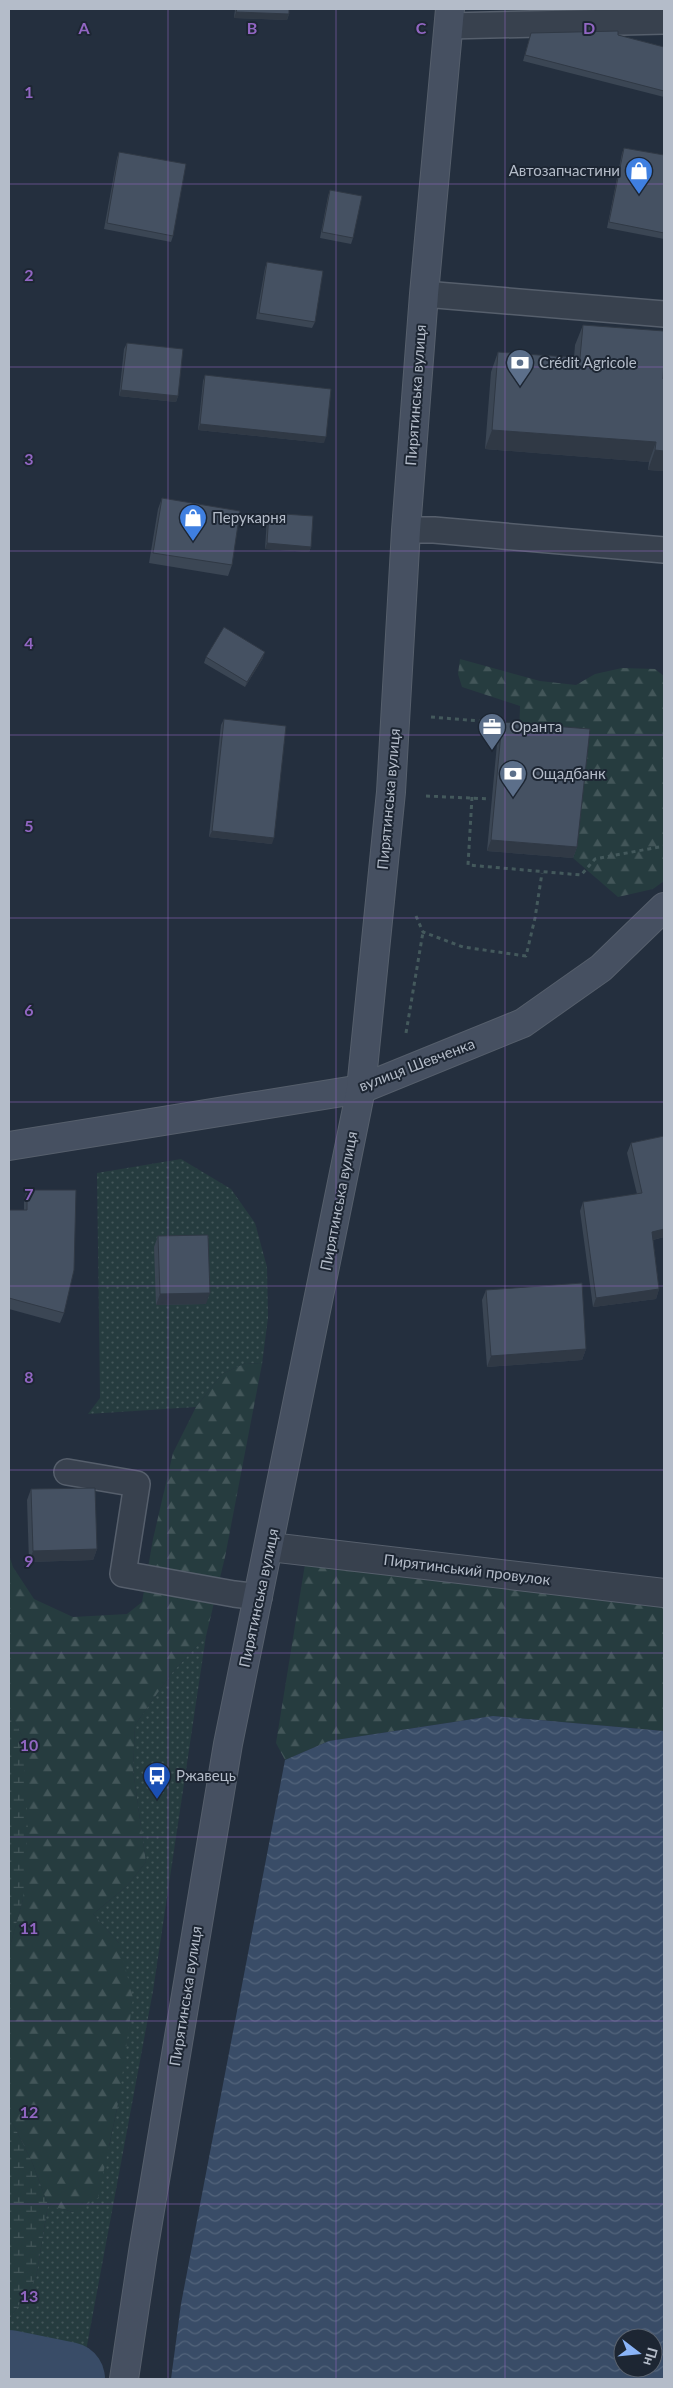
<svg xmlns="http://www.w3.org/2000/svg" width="673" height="2388" viewBox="0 0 673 2388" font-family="Lato,sans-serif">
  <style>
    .green { fill: url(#green-dots) }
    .forest { fill: url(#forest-firs) }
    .wetland { fill: url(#wetland-marsh) }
    .water { fill: url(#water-waves); fill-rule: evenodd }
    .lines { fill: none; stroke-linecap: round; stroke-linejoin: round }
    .river { stroke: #394c67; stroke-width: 74 }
    .lane-casing { stroke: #565f6c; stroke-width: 28 }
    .street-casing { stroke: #565f6c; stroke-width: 30 }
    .secondary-casing { stroke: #565f6c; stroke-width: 30 }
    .path { stroke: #44595c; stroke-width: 3; stroke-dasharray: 4 4; stroke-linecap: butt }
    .lane { stroke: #38414e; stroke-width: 25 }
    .street { stroke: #38414e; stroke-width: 28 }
    .secondary { stroke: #465061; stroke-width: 28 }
    .wall { fill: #3b4654 }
    .shaded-wall { fill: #303945 }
    .building { fill: #455162; stroke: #303945 }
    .grid { fill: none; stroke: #9266c3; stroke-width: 1; stroke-opacity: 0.55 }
    .labels { text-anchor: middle; stroke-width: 4; stroke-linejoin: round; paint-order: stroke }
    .poi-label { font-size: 15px; fill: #b4bcc9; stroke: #1d2633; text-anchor: start }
    .street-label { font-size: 15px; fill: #b4bcc9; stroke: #1d2633 }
    .grid-label { font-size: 16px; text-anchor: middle; font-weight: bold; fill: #9266c3; stroke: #1d2633; stroke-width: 4; stroke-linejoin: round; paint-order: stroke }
  </style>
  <defs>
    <pattern id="green-dots" width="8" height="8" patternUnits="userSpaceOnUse" patternTransform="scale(1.25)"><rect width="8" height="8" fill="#263c3f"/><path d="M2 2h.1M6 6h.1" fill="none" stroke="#435659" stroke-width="1.8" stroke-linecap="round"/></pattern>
    <pattern id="forest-firs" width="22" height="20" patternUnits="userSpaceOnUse" patternTransform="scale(1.25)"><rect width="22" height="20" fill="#263c3f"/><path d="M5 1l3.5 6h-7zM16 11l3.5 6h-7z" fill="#435659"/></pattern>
    <pattern id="wetland-marsh" width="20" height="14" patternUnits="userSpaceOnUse" patternTransform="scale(1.25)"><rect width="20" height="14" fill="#263c3f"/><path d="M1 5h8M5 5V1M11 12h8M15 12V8" fill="none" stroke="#435659"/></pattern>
    <pattern id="water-waves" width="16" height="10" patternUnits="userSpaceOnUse" patternTransform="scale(1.25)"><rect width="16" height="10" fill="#394c67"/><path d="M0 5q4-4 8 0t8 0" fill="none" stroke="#53647b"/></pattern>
  </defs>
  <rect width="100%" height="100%" fill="#242f3e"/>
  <!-- green -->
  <g class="green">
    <polygon points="181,1159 231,1189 255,1223 267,1267 268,1318 262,1364 246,1363 222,1374 196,1407 88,1414 100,1398 97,1173"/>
    <polygon points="206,1636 153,1991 83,2367 9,2353 9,2320 36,2278 48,2205 73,2212 109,2147 119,2099 119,1943 93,1914 127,1886 146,1862 133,1770 135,1725 171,1674"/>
  </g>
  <!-- forest -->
  <g class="forest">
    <polygon points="460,659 540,681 576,685 595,674 622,668 655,669 664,676 664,881 653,889 618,897 573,858 586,740 519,735 520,706 462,687 458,674"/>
    <polygon points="246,1363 262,1364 225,1557 206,1636 171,1674 135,1725 133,1770 146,1862 127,1886 93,1914 119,1943 133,1998 119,2099 98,2198 73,2212 48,2205 32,2162 9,2116 9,1950 23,1899 22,1736 9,1710 9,1555 13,1567 34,1599 73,1617 127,1614 142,1602 153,1539 173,1453 196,1407 222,1374"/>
    <polygon points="305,1564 664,1599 664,1731 493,1716 329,1741 285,1760 276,1743"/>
  </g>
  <!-- wetland -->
  <g class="wetland">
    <polygon points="9,1710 22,1736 28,1823 23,1899 9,1950"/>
    <polygon points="9,2116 32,2162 48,2205 36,2278 9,2320"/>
  </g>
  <!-- water -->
  <path class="water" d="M493,1716L664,1731V2379H171L181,2304L285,1760L329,1741ZM623,2338H653V2368H623Z"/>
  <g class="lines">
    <!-- river -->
    <polyline class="river" points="9,2367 68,2379"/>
    <defs>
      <g id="lane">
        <polyline points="449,26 664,21"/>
        <polyline points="424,294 664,314"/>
        <polyline points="406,530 434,530 664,550"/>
        <polyline points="67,1472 137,1484 123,1574 234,1594 259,1597"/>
      </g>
      <polyline id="street" points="270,1547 664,1593"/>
      <g id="secondary">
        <polyline points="9,1146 361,1089 523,1023 601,968 664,907"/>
        <polyline points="124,2379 143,2252 228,1744 361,1089 391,792 406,530 424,294 450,9"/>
      </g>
    </defs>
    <!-- lane casing -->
    <use href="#lane" class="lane-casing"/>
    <!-- street casing -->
    <use href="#street" class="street-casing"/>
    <!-- secondary casing -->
    <use href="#secondary" class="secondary-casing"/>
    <!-- path -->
    <g class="path">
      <polyline points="431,717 504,723"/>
      <polyline points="426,796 490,799"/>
      <polyline points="472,797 468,865 581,875 595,859 664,846"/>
      <polyline points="416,916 423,932 463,947 526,956 535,918 542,873"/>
      <polyline points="406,1033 423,932"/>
    </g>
    <!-- lane -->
    <use href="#lane" class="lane"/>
    <!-- street -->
    <use href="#street" class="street"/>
    <!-- secondary -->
    <use href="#secondary" class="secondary"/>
  </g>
  <!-- wall -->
  <g class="wall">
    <polygon points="235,9 289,9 289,14 287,20 234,18"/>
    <polygon points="531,33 618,35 664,47 664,97 523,61"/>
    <polygon points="624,148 664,155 664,239 607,228 622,153"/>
    <polygon points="119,152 173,236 171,242 104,229 117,158"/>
    <polygon points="330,190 353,238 351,244 320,238 328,196"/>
    <polygon points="267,262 315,322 312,328 256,319 265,268"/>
    <polygon points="583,325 663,379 664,379 664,471 648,470 649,462 485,449 491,372 498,352 574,358 575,345"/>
    <polygon points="127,343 178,396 176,402 119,396 124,349"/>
    <polygon points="205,375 324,443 198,430 203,381"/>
    <polygon points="162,498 232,565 228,576 149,563 158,509"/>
    <polygon points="269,513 311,547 309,552 265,549 267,518"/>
    <polygon points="206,657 263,658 245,687 204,663"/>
    <polygon points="224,719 272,844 209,837 221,725"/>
    <polygon points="502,722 577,847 573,858 487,851 498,733"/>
    <polygon points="664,1136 664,1237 653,1240 659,1289 656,1299 593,1307 580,1211 583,1202 637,1194 627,1153 631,1143"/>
    <polygon points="27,1190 64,1313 60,1323 9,1309 9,1210 24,1210 24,1200"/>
    <polygon points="158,1236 206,1304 156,1305 154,1247"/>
    <polygon points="486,1290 586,1349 582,1360 487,1367 482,1300"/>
    <polygon points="31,1489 97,1549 93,1560 29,1562 27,1500"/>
  </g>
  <!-- shaded-wall -->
  <g class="shaded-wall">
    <polygon points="536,9 572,9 535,10"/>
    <polygon points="236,12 289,14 287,20 234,18"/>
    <polygon points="121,390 178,396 176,402 119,396"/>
    <polygon points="200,424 326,437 324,443 198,430"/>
    <polygon points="492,430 656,442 649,462 485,449"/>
    <polygon points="655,450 664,451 664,471 648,470"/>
    <polygon points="267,543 311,547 309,552 265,549"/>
    <polygon points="265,652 263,658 245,687 247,682"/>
    <polygon points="212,831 274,838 272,844 209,837"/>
    <polygon points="491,840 577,847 573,858 487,851"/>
    <polygon points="664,1229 664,1237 648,1241 652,1232"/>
    <polygon points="659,1289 656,1299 593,1307 596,1298"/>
    <polygon points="210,1293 206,1304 156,1305 160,1294"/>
    <polygon points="586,1349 582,1360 487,1367 491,1356"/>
    <polygon points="97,1549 93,1560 29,1562 33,1551"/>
  </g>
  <!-- building -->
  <g class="building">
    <polygon points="237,9 289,9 289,14 236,12"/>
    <polygon points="618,31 618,35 664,47 664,91 525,55 531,33"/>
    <polygon points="624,148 664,155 664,233 609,222"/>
    <polygon points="119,152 186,164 173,236 107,223"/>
    <polygon points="330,190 362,196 353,238 322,232"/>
    <polygon points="267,262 323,271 315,322 259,313"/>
    <polygon points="583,325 664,331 664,359 663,379 664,379 664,451 655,450 656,442 492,430 498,352 580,358"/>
    <polygon points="127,343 183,349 178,396 121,390"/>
    <polygon points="205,375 331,389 326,437 200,424"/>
    <polygon points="162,498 240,511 232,565 153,553"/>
    <polygon points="269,513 313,516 311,547 267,543"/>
    <polygon points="224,627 265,652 247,682 206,657"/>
    <polygon points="224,719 286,726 274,838 212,831"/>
    <polygon points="502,722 590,729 577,847 491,840"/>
    <polygon points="664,1136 664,1229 652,1232 659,1289 596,1298 583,1202 642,1193 631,1143"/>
    <polygon points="27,1190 76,1190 74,1270 64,1313 9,1298 9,1210 27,1210"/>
    <polygon points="208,1235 210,1293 160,1294 158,1236"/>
    <polygon points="582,1283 586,1349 491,1356 486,1290"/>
    <polygon points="95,1488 97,1549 33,1551 31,1489"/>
  </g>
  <!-- grid -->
  <path class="grid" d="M168,9V2379M336,9V2379M505,9V2379M9,184H664M9,367H664M9,551H664M9,735H664M9,918H664M9,1102H664M9,1286H664M9,1470H664M9,1653H664M9,1837H664M9,2021H664M9,2204H664"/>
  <!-- icons -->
  <defs>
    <symbol id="shop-pin" viewBox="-11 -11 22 30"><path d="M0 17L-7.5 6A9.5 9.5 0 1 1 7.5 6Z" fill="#3f7fe0" stroke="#1d2633"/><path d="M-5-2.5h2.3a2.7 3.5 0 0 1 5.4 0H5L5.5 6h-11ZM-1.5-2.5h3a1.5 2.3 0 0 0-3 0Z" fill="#fff"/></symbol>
    <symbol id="bank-pin" viewBox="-11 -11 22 30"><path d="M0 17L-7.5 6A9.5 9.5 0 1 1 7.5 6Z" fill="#5c6f8a" stroke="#1d2633"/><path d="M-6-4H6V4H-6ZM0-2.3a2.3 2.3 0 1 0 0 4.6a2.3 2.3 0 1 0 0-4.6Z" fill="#fff"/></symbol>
    <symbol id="office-pin" viewBox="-11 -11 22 30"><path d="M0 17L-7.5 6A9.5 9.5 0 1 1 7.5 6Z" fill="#5c6f8a" stroke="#1d2633"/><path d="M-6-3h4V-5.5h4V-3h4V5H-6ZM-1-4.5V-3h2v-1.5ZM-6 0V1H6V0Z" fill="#fff"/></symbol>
    <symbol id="bus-pin" viewBox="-11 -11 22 30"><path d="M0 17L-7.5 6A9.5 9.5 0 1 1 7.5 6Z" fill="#1a4fb4" stroke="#1d2633"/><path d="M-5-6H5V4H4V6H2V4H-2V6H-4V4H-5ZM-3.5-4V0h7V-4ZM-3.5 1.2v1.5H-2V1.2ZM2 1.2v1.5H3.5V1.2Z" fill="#fff"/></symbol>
  </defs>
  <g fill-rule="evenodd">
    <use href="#shop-pin" x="623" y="155" width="32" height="43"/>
    <use href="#bank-pin" x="504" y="347" width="32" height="43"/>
    <use href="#shop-pin" x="177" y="502" width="32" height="43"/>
    <use href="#office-pin" x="476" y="711" width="32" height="43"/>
    <use href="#bank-pin" x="497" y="758" width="32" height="43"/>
    <use href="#bus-pin" x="141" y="1760" width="32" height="43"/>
  </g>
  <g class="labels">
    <!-- poi labels -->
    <g class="poi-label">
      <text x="620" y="176" text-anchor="end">Автозапчастини</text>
      <text x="539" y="368">Crédit Agricole</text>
      <text x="212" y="523">Перукарня</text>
      <text x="511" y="732">Оранта</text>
      <text x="532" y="779">Ощадбанк</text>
      <text x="176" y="1781">Ржавець</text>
    </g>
    <!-- street labels -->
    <g class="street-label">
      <text transform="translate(416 395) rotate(-86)" y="5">Пирятинська вулиця</text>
      <text transform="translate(389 799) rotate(-85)" y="5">Пирятинська вулиця</text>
      <text transform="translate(417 1065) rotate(-21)" y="5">вулиця Шевченка</text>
      <text transform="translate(339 1201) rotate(-79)" y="5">Пирятинська вулиця</text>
      <text transform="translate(467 1570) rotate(7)" y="5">Пирятинський провулок</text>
      <text transform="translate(259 1598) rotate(-78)" y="5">Пирятинська вулиця</text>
      <text transform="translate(186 1996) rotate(-81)" y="5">Пирятинська вулиця</text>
    </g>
  </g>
  <g class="grid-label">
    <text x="84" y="34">A</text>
    <text x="252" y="34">B</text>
    <text x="421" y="34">C</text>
    <text x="589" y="34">D</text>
    <text x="29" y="98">1</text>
    <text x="29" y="281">2</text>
    <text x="29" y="465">3</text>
    <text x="29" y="649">4</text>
    <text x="29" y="832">5</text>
    <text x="29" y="1016">6</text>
    <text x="29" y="1200">7</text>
    <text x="29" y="1383">8</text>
    <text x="29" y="1567">9</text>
    <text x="29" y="1751">10</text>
    <text x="29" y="1934">11</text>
    <text x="29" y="2118">12</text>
    <text x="29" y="2302">13</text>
  </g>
  <!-- border -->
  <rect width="673" height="2388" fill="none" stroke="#b4bcc9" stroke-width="20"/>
  <!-- north arrow -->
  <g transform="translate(638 2353) rotate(106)"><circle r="24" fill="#1d2633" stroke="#59626f"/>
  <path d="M0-4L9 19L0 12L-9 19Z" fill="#8ab4f8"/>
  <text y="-8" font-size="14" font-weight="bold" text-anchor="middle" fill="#b4bcc9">Пн</text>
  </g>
</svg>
